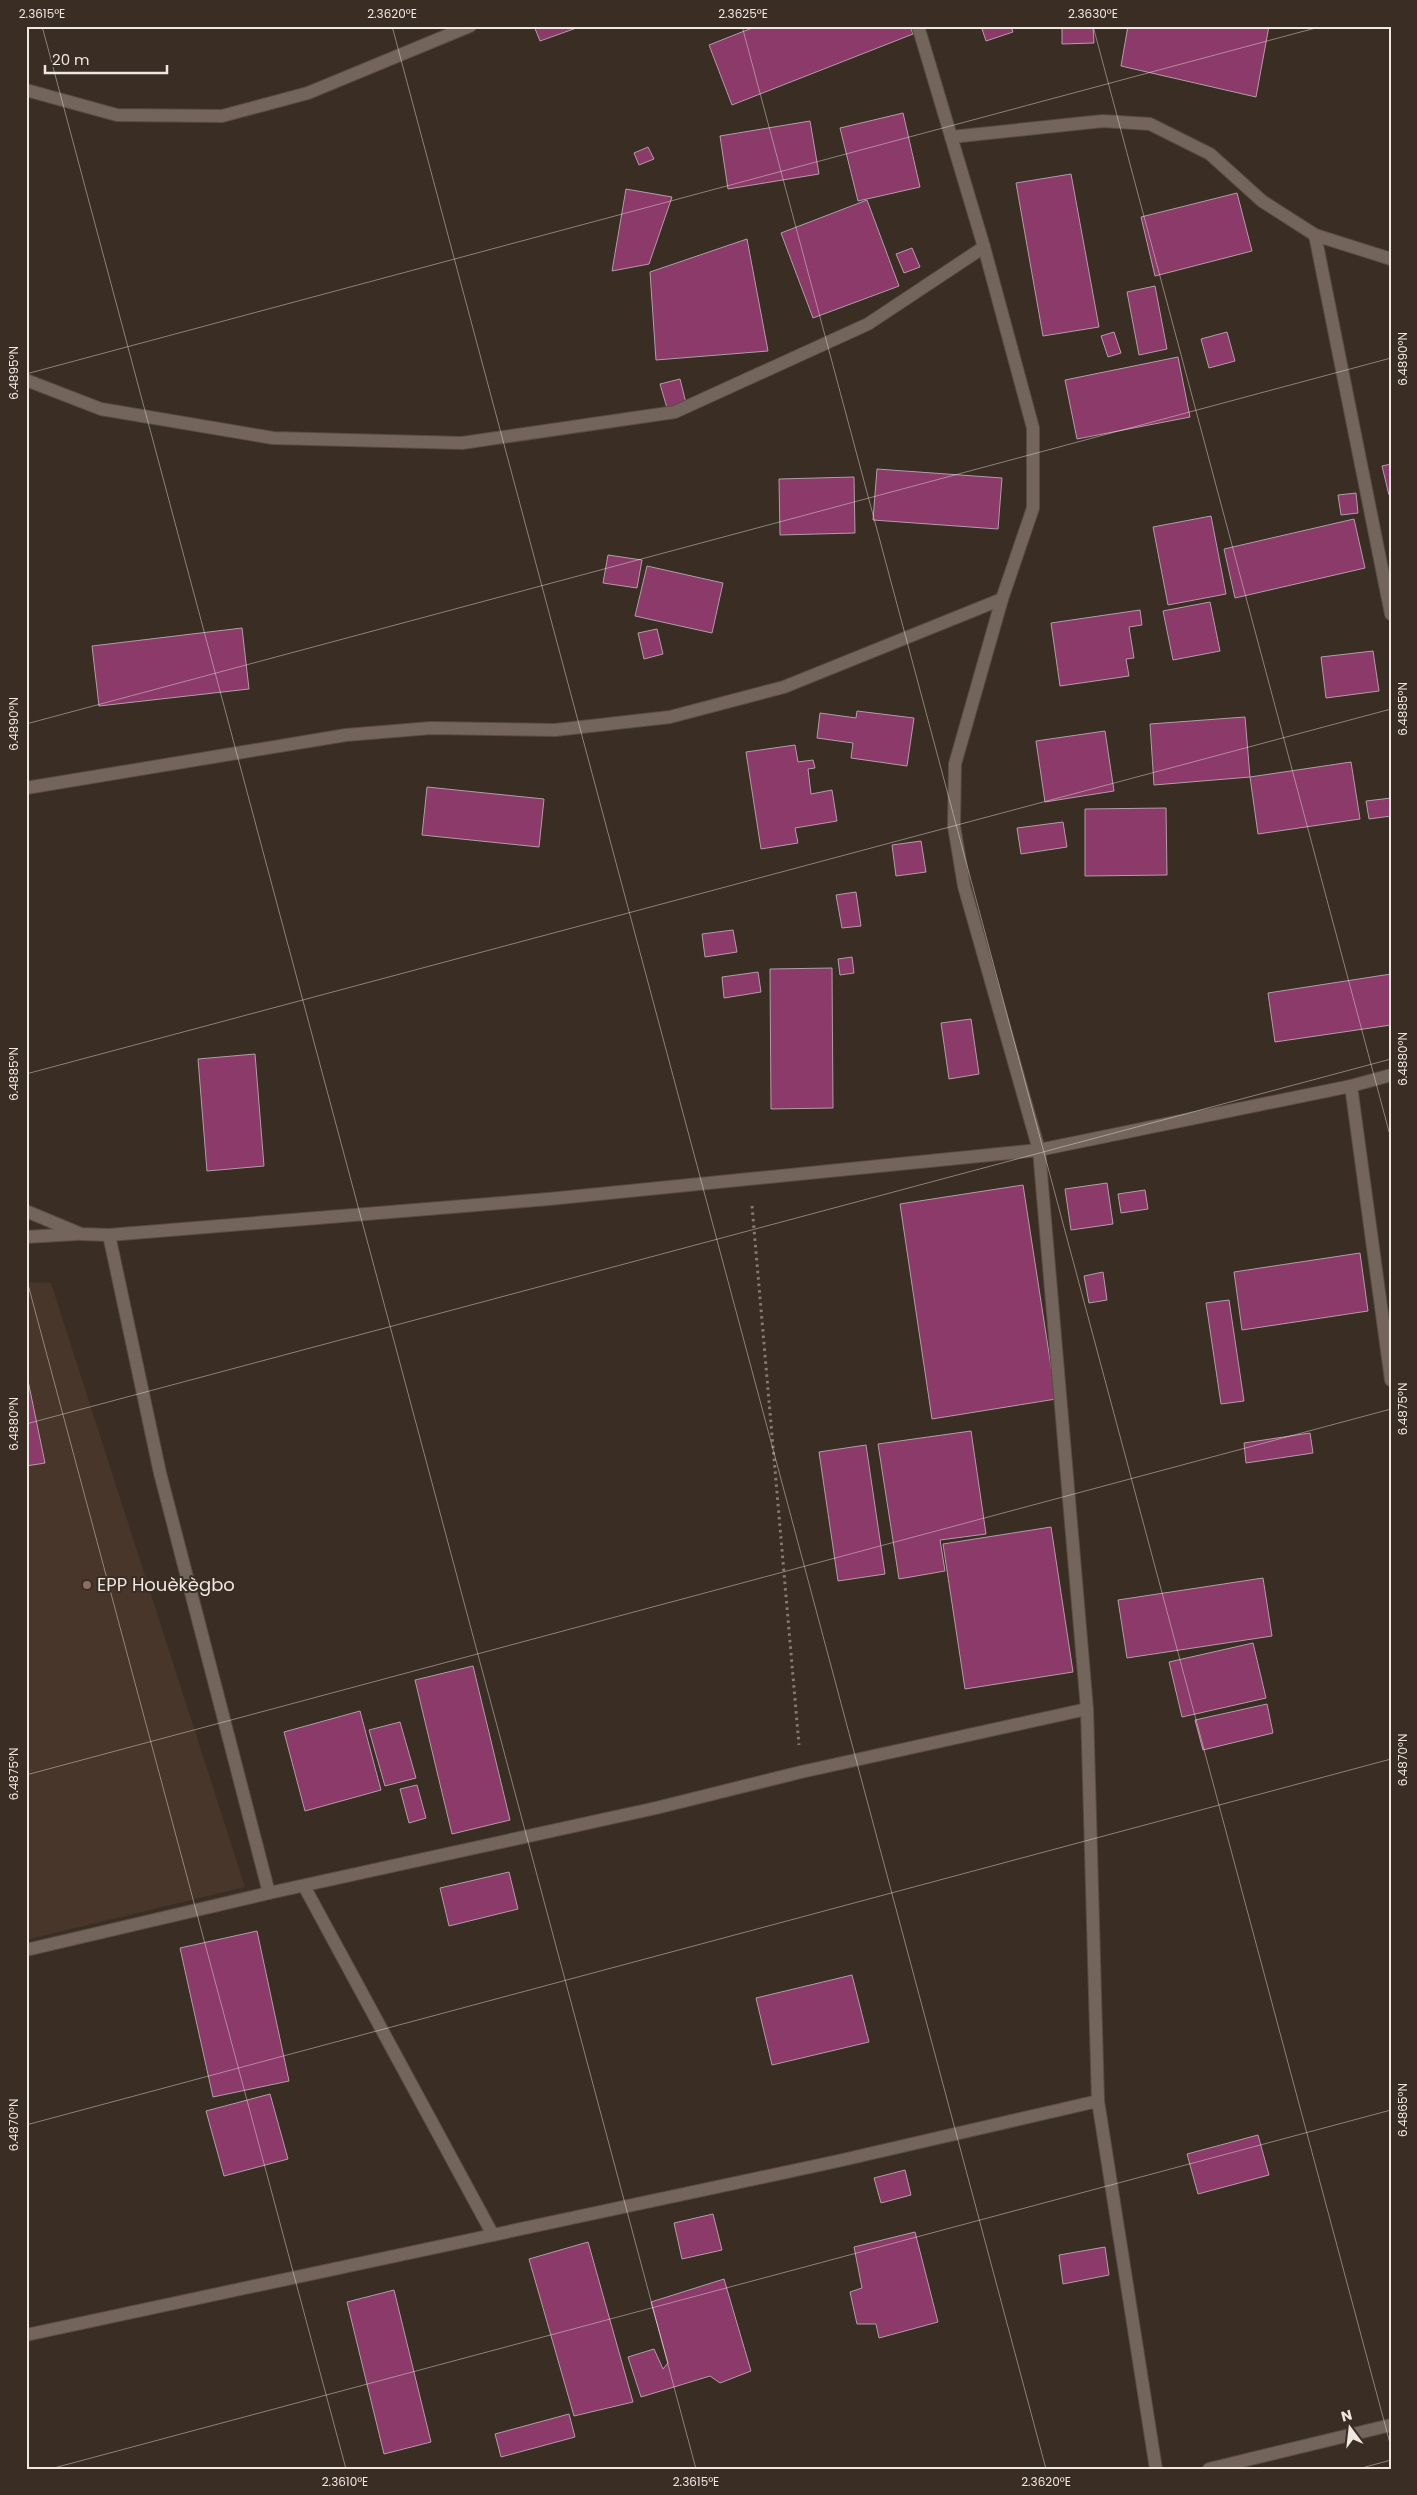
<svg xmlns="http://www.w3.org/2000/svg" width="1417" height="2495" viewBox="0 0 1417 2495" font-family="Poppins,sans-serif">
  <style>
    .built { fill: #473629 }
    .building { fill: #8b3a69; stroke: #b09ea7 }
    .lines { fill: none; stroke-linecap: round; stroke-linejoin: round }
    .street-casing { stroke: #574c44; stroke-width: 14 }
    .path { stroke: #867b74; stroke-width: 3; stroke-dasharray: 2.5 4; stroke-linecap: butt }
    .street { stroke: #73655b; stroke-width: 12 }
    .ticks { fill: none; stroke: #efe7e1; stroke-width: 1; stroke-opacity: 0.45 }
    .education-dot { fill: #8d6e63; stroke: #3a2d24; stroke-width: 2 }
    .labels { text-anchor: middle; stroke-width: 4; stroke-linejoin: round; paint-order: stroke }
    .poi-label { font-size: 18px; fill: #efe7e1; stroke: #3a2d24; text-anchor: start }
    .neatline { fill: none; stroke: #efe7e1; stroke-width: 2 }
    .ticks-label { font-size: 12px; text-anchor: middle; fill: #efe7e1 }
  </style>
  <rect width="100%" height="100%" fill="#3a2d24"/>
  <!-- built -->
  <polygon class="built" points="26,1282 51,1283 245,1887 26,1940"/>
  <!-- building -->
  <g class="building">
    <polygon points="534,26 582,26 540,41"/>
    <polygon points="757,26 910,26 913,34 732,105 709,45"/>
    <polygon points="981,26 1011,26 1013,32 986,41"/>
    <polygon points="1062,26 1093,26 1094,43 1062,44"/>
    <polygon points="1128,26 1269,26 1256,97 1121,66"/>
    <polygon points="903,113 920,187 858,201 840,128"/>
    <polygon points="810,121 819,174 728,189 720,136"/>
    <polygon points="648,147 654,159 639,165 634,153"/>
    <polygon points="1071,174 1099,327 1043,336 1016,183"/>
    <polygon points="626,189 672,197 649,264 612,271"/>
    <polygon points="1237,193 1252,251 1155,276 1141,217"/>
    <polygon points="867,200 899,286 813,318 781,233"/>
    <polygon points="747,239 768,351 656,360 650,272"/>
    <polygon points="912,248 920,267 904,273 896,254"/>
    <polygon points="1155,286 1167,349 1139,355 1127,292"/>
    <polygon points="1114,332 1121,353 1108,357 1101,336"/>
    <polygon points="1227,332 1235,361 1209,368 1201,339"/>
    <polygon points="1178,357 1190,417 1077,439 1065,380"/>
    <polygon points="680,379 686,403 667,408 660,384"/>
    <polygon points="1391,464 1391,495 1389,495 1382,466"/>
    <polygon points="877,469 1002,478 998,529 873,520"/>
    <polygon points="854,477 855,533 780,535 779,479"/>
    <polygon points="1356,493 1358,513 1341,515 1338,495"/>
    <polygon points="1211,516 1226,594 1168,605 1153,527"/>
    <polygon points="1354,519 1365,568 1235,598 1224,549"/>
    <polygon points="608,555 642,560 637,588 603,583"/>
    <polygon points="647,566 723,583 712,633 635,616"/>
    <polygon points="1210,602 1220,651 1173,660 1163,611"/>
    <polygon points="1140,610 1142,625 1129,627 1134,658 1126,659 1129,676 1060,686 1051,623"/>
    <polygon points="242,628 249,689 99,706 92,646"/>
    <polygon points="657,629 663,654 644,659 638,633"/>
    <polygon points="1373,651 1379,691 1326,698 1321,657"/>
    <polygon points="857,711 914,718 907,766 851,758 853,743 817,738 820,713 856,718"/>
    <polygon points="1245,717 1250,777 1154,785 1150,724"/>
    <polygon points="1105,731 1114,791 1045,802 1036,741"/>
    <polygon points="795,745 798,762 813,760 815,768 808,769 811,794 832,790 837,821 795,828 798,843 761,849 746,752"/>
    <polygon points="1351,762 1360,819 1258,834 1250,777"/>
    <polygon points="427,787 544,799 539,847 422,835"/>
    <polygon points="1391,798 1391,816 1369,819 1366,801"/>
    <polygon points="1166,808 1167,875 1085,876 1085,809"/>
    <polygon points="1063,822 1067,847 1021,854 1017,828"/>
    <polygon points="921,841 926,872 896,876 892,845"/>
    <polygon points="856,892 861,926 842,928 836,895"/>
    <polygon points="733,930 737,952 705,957 702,934"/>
    <polygon points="852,957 854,973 840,975 838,959"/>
    <polygon points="832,968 833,1108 771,1109 770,969"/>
    <polygon points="758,972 761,992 724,998 722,977"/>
    <polygon points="1391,974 1391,1025 1275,1042 1268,993"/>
    <polygon points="971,1019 979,1074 949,1079 941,1023"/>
    <polygon points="255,1054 264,1166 207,1171 198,1059"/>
    <polygon points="1107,1183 1113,1224 1071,1230 1065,1189"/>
    <polygon points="1023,1185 1056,1399 932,1419 900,1204"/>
    <polygon points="1145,1190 1148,1209 1121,1213 1118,1194"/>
    <polygon points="1360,1253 1368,1311 1242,1330 1234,1272"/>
    <polygon points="1103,1272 1107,1300 1089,1303 1084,1276"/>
    <polygon points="1229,1300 1244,1401 1221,1404 1206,1303"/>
    <polygon points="26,1371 45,1463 26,1466"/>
    <polygon points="971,1431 986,1534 940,1540 945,1571 899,1579 878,1444"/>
    <polygon points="1310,1433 1313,1453 1246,1463 1244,1443"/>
    <polygon points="866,1445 885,1574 838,1581 819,1452"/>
    <polygon points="1051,1527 1073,1672 965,1689 943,1544"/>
    <polygon points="1263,1578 1272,1636 1127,1658 1118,1600"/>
    <polygon points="1253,1643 1266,1698 1182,1717 1169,1662"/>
    <polygon points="473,1666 510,1820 452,1834 415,1680"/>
    <polygon points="1267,1704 1273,1733 1203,1750 1195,1720"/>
    <polygon points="360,1711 381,1790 305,1811 284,1732"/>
    <polygon points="400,1722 416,1778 385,1786 369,1730"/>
    <polygon points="417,1785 426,1818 409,1823 400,1789"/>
    <polygon points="509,1872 518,1909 449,1926 440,1888"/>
    <polygon points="257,1931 289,2081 213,2097 180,1948"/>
    <polygon points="852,1975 869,2042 772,2065 756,1998"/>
    <polygon points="270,2094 288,2159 224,2176 206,2111"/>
    <polygon points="1258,2135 1269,2175 1198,2194 1187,2154"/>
    <polygon points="905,2170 911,2195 881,2203 874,2178"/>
    <polygon points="713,2214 722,2250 682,2259 674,2223"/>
    <polygon points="915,2232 938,2322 879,2338 876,2324 857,2324 850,2292 862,2288 854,2247"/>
    <polygon points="588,2242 633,2402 574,2416 529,2259"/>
    <polygon points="1105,2247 1109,2275 1063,2284 1059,2255"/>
    <polygon points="724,2279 751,2371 720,2383 710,2376 641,2397 628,2357 654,2349 663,2369 668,2363 651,2302"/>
    <polygon points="394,2290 431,2442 384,2454 347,2302"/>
    <polygon points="569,2414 575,2437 501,2457 495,2434"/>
  </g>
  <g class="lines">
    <defs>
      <g id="street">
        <polyline points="918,26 984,247 1033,428 1033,508 1002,599 955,764 954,826 964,886 1039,1150 1087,1709 1098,2101 1156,2469"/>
        <polyline points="26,90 117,115 222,116 308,93 470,26"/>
        <polyline points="951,137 1103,121 1150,124 1210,154 1262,201 1315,235 1391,259"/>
        <polyline points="1315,235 1391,614"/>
        <polyline points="26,380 101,409 273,438 462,443 675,412 868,324 984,247"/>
        <polyline points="26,788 346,735 431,728 555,730 670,717 784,687 1002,599"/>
        <polyline points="1351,1086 1391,1380"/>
        <polyline points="26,1211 81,1234 109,1235 549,1199 1039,1150 1351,1086 1391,1075"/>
        <polyline points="109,1235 160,1473 269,1893"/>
        <polyline points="26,1237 76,1234"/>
        <polyline points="304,1886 493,2235"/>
        <polyline points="26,1950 269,1893 656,1808 801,1772 1087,1709"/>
        <polyline points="26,2335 838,2161 1098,2101"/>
        <polyline points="1209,2469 1391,2425"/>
      </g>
    </defs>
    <!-- street casing -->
    <use href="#street" class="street-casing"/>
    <!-- path -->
    <polyline class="path" points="752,1206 799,1745"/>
    <!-- street -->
    <use href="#street" class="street"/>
  </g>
  <!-- ticks -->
  <path class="ticks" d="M42,26L696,2469M392,26L1046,2469M742,26L1391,2447M1093,26L1391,1139M26,374L1323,26M26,724L1391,358M26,1074L1391,709M26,1277L346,2469M26,1424L1391,1059M26,1775L1391,1409M26,2125L1391,1759M50,2469L1391,2110M1358,2469L1391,2460"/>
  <!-- markers -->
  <circle class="education-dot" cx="87" cy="1585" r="5"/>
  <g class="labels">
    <!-- poi labels -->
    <g class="poi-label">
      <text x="97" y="1591">EPP Houèkègbo</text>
    </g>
  </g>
  <!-- border -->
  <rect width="1417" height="2495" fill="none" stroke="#3a2d24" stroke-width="55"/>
  <!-- north arrow -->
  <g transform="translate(1350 2428) rotate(345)" stroke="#3a2d24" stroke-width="4" paint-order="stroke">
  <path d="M0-4L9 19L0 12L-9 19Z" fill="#efe7e1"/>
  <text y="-8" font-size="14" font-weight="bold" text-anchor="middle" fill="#efe7e1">N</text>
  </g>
  <!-- scale -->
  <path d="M45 65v8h122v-8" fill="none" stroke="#efe7e1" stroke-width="2.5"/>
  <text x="52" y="65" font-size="15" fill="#efe7e1" stroke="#3a2d24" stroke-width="4" paint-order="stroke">20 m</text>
  <rect x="28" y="28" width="1362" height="2440" class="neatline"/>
  <g class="ticks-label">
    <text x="42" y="18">2.3615°E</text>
    <text x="392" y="18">2.3620°E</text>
    <text x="743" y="18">2.3625°E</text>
    <text x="1093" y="18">2.3630°E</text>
    <text transform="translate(1403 359) rotate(-90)" y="4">6.4890°N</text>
    <text transform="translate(14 373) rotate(-90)" y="4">6.4895°N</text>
    <text transform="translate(1403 709) rotate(-90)" y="4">6.4885°N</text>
    <text transform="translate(14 724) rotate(-90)" y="4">6.4890°N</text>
    <text transform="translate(1403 1059) rotate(-90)" y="4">6.4880°N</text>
    <text transform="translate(14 1074) rotate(-90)" y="4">6.4885°N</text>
    <text transform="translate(1403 1409) rotate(-90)" y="4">6.4875°N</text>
    <text transform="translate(14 1424) rotate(-90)" y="4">6.4880°N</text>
    <text transform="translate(1403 1760) rotate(-90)" y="4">6.4870°N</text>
    <text transform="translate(14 1774) rotate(-90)" y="4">6.4875°N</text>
    <text transform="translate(1403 2110) rotate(-90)" y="4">6.4865°N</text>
    <text transform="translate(14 2125) rotate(-90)" y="4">6.4870°N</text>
    <text x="345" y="2486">2.3610°E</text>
    <text x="696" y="2486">2.3615°E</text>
    <text x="1046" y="2486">2.3620°E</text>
  </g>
</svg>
